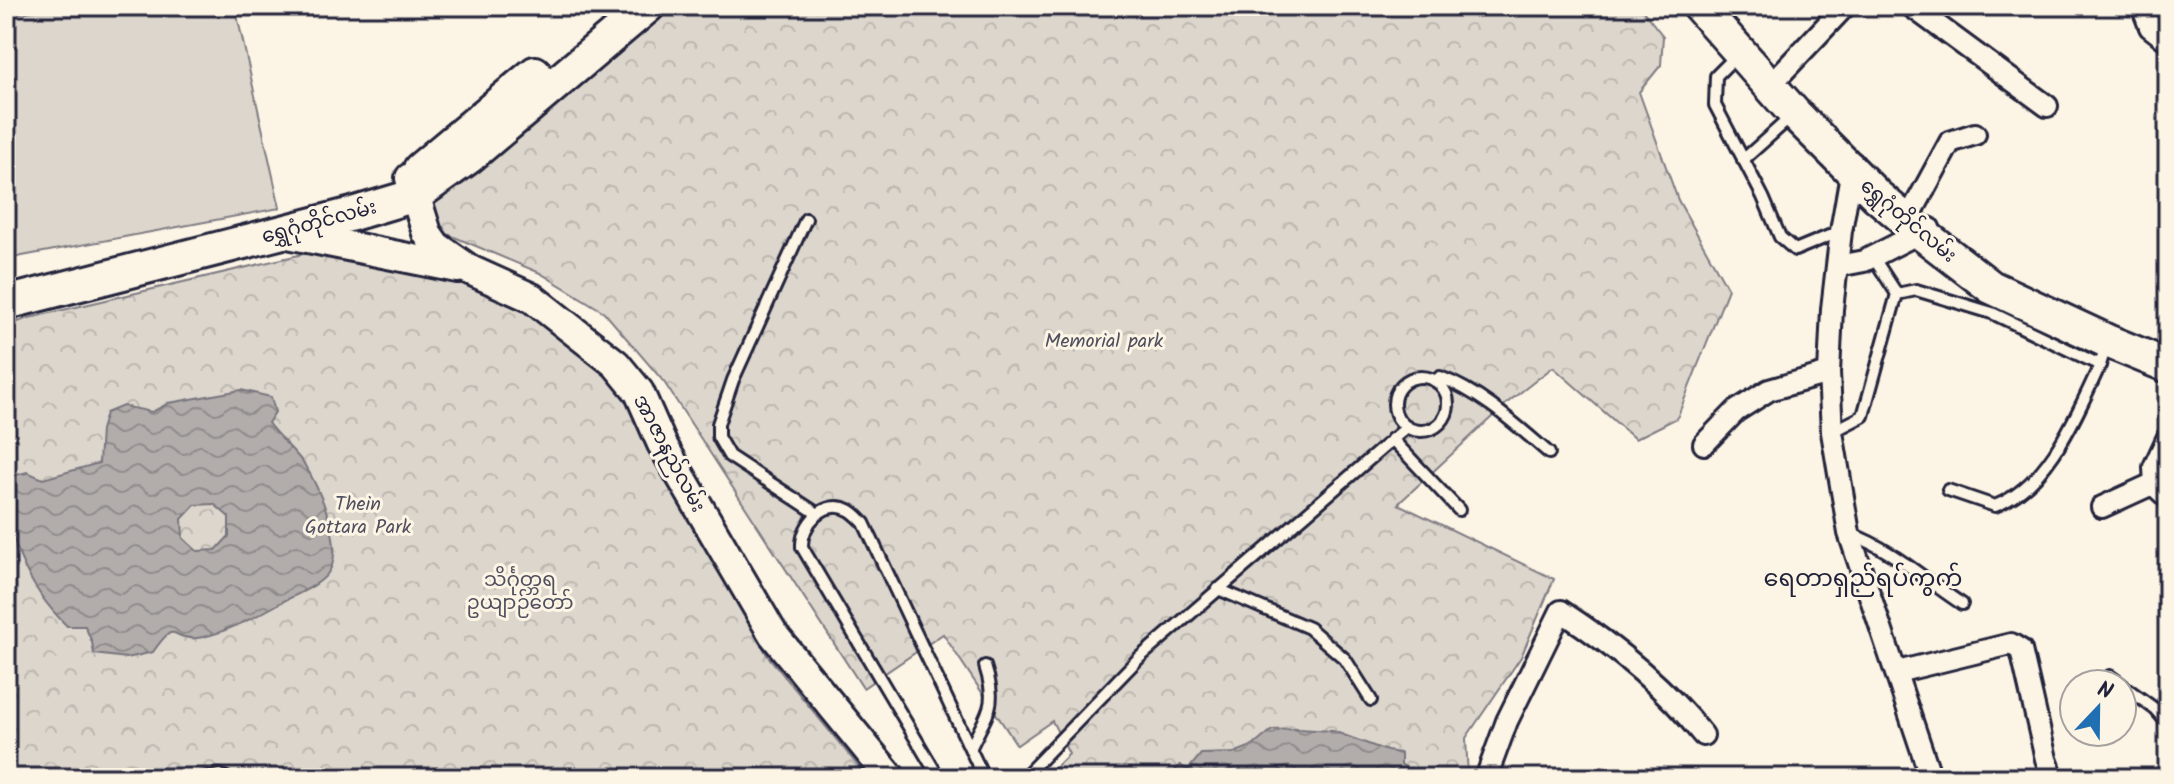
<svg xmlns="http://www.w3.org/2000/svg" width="2174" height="784" viewBox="0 0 2174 784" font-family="Kalam,'Noto Sans Myanmar',sans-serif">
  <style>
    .park { fill: url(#park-crowns); stroke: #7f7c84; stroke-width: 2 }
    .pitch { fill: #dcd6cc; stroke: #7f7c84; stroke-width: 2 }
    .water { fill: url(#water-waves); stroke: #78757e; stroke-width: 2; fill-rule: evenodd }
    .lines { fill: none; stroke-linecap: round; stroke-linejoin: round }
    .service-casing { stroke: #22223b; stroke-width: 16 }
    .minor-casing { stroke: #22223b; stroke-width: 26 }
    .secondary-casing { stroke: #22223b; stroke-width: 34 }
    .primary-casing { stroke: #22223b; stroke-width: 38 }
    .service { stroke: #fcf5e5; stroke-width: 10 }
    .minor { stroke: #fcf5e5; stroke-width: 20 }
    .secondary { stroke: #fcf5e5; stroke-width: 28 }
    .primary { stroke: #fcf5e5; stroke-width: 32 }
    .labels { text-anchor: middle; stroke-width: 6; stroke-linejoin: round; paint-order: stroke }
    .street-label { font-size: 20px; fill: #22223b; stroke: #fcf5e5 }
    .park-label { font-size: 20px; fill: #504f5f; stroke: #fcf5e5 }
    .quarter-label { font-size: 24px; fill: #22223b; stroke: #fcf5e5 }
  </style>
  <defs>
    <pattern id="park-crowns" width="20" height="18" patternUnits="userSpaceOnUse" patternTransform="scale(2)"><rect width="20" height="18" fill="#dcd6cc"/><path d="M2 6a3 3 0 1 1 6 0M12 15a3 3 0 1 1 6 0" fill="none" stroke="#bcb7b0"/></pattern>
    <pattern id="water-waves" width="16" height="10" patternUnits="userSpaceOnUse" patternTransform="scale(2)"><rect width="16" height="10" fill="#b2adab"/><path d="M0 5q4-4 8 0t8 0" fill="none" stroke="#908c8c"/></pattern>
  </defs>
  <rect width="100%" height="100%" fill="#fcf5e5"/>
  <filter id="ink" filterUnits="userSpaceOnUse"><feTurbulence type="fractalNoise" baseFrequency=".0125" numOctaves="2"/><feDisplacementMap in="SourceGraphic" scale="16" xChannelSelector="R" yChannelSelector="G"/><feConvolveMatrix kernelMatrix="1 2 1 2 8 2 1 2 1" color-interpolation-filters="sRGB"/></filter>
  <g filter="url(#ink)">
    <!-- park -->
    <g class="park">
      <polygon points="675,6 1639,6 1663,36 1661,65 1639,92 1678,200 1728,289 1677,418 1635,439 1553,367 1507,403 1398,504 1554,579 1521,657 1466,738 1468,778 1045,778 1069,754 1052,721 1017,745 943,634 863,688 664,382 604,312 540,273 440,231 433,197 521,137"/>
      <polygon points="413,247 481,280 594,353 645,420 767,655 868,778 6,778 6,326 29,318 303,254"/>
    </g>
    <!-- pitch -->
    <polygon class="pitch" points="63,6 235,6 280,208 6,259 6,15"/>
    <!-- water -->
    <g class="water">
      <path d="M241,390L271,397L275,412L268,423C279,438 293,449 304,464C319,486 346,549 328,573C319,586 295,595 282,602C261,614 221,635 197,638C170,641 177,617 153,652L127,658L94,654L92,642L85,626H67C29,589 0,531 9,477L27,472L43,479L99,463L101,430L106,413L123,406L152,412L169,403ZM214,504L229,517V536L216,550L197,551L183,538L182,519L195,505Z"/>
      <polygon points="1298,729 1333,731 1387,751 1401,753 1401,764 1414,774 1426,778 1168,778 1180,765 1188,770 1201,754 1234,753 1254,745 1272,730"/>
    </g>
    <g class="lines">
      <defs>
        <g id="service">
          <polyline points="1736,56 1716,76 1715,105 1763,197 1780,237 1795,250 1841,231"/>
          <polyline points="1743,160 1792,116"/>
          <polyline points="806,219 733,380 718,424 718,437 729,456 818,514"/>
          <polyline points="1873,257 1897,294"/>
          <circle cx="1421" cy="404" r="27"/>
          <path d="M1435,381L1440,377C1482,393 1515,424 1549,453"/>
          <polyline points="1832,432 1863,416 1897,294 1916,290 1992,313 2100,365 2106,345"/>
          <polyline points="1392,439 1459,510"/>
          <path d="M1948,490L1995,506C2049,485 2077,414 2100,365"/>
          <path d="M1851,534C1892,549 1925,580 1962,604"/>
          <polyline points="1218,589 1309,628 1345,659 1371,700"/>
          <polyline points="2110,676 2121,684"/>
          <polyline points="2122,685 2155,709 2168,724"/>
          <path d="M971,747C988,711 998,706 985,666"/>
          <polyline points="203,778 220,775 227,778"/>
          <path d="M939,778L802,547C801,524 825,498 849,510C855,513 860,519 864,523L984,778"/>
          <polyline points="1023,778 1139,658 1407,427"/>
        </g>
        <g id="minor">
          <polyline points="1911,6 2047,106"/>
          <polyline points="2142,6 2150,27 2168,41"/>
          <polyline points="1767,83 1778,77 1845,6"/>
          <polyline points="1853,163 1841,231 1832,309 1829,373 1832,432 1849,533 1931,778"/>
          <polyline points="1907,221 1950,142 1975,134"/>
          <polyline points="1838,266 1864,261 1929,228"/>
          <polyline points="1704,444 1736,411 1769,390 1829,373"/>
          <polyline points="2155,486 2154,467 2168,437"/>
          <polyline points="2102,507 2148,486 2155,486 2168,498"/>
          <polyline points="1897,672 2011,644 2021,650 2046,759 2053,778"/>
          <path d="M1486,778L1507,721L1561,611C1613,645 1664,686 1703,735"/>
        </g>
        <g id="secondary">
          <polyline points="410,178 427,233 436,246 470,270 532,298 616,364 639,392 662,444 773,634 891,778"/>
          <polyline points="283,233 458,268"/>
        </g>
        <g id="primary">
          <polyline points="1699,6 1795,114 1877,196 1921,233 1991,287 2107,341 2168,366"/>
          <polyline points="420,169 535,73"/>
          <polyline points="6,303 349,215 416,195 469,157 648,6"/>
        </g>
      </defs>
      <!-- service casing -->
      <use href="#service" class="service-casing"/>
      <!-- minor casing -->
      <use href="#minor" class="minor-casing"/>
      <!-- secondary casing -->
      <use href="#secondary" class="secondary-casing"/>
      <!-- primary casing -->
      <use href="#primary" class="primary-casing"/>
      <!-- service -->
      <use href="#service" class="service"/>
      <!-- minor -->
      <use href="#minor" class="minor"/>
      <!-- secondary -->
      <use href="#secondary" class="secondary"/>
      <!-- primary -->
      <use href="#primary" class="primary"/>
    </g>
  </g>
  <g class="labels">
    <!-- street labels -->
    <g class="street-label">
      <text transform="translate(1909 220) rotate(40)" y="7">ရွှေဂုံတိုင်လမ်း</text>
      <text transform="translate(319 221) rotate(-15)" y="7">ရွှေဂုံတိုင်လမ်း</text>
      <text transform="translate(670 453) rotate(62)" y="7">အာဇာနည်လမ်း</text>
    </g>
    <!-- park labels -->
    <g class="park-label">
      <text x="1104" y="347">Memorial park</text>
      <text x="358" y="510">Thein<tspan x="358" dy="23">Gottara Park</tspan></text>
      <text x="520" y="586">သိင်္ဂုတ္တရ<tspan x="520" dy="23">ဥယျာဉ်တော်</tspan></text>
    </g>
    <!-- quarter labels -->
    <g class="quarter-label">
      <text x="1863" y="586">ရေတာရှည်ရပ်ကွက်</text>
    </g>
  </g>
  <!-- margin -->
  <rect width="2174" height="784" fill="none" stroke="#fcf5e5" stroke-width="32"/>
  <rect x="16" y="16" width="2142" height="752" fill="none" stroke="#22223b" stroke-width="3" filter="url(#ink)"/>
  <!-- north arrow -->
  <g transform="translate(2098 708) rotate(22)"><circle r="38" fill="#fcf5e5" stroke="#a5a1a1" stroke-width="2"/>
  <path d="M0-6L14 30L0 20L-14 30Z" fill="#1f6fb2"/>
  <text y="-12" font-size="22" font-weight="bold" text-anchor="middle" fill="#22223b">N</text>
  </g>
</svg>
